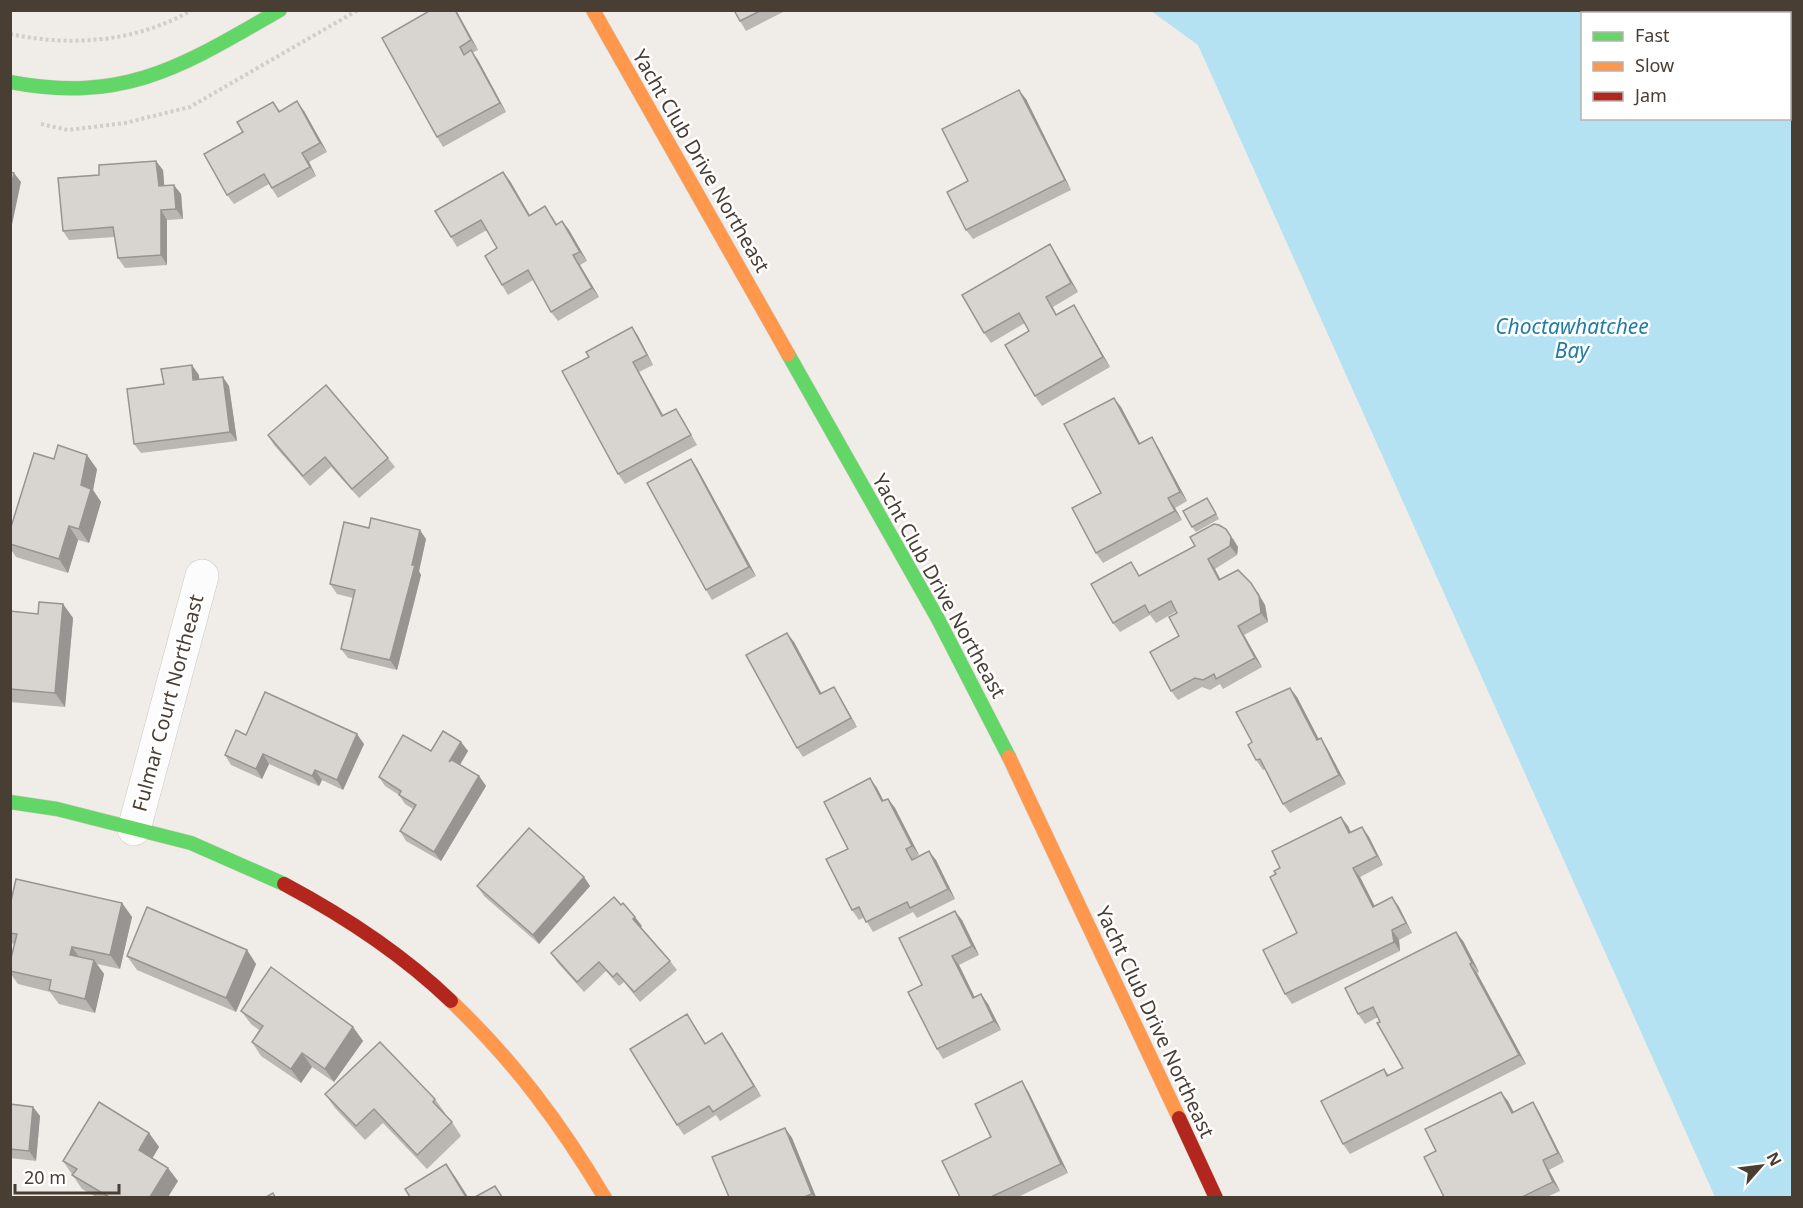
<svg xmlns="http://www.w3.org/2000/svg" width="1803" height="1208" viewBox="0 0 1803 1208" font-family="'Noto Sans',sans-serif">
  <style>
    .water { fill: #b4e2f3; fill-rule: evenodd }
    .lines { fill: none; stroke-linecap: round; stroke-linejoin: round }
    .street-casing { stroke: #cdc9c4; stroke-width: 34 }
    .fast-casing { stroke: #d2cbc0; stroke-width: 15 }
    .slow-casing { stroke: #d2cbc0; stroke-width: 15 }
    .jam-casing { stroke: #d2cbc0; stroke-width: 15 }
    .path { stroke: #d1cdc9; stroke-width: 4; stroke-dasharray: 3 3; stroke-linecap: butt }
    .street { stroke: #fdfcfc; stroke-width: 33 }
    .fast { stroke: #63d668; stroke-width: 14 }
    .slow { stroke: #ff974d; stroke-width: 14 }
    .jam { stroke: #b3261e; stroke-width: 14 }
    .wall { fill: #bab6b2 }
    .shaded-wall { fill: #979491 }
    .building { fill: #d8d4cf; stroke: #979491; stroke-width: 1.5 }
    .labels { text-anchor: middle; stroke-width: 5; stroke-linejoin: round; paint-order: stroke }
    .street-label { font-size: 20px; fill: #483e34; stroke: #fff }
    .water-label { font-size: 21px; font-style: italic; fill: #1f7da5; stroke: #fff }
  </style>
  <rect width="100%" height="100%" fill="#f0ede8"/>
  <!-- water -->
  <path class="water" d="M1151,11H1792V1197H1715L1198,45ZM1582,14H1790V118H1582Z"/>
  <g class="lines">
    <defs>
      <polyline id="street" points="134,829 202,576"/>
      <g id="fast">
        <path d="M10,82C126,104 184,65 280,10"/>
        <polyline points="788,354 938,619 1009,757"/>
        <polyline points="10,802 57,809 191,843 284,884"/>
      </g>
      <g id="slow">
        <polyline points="593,10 788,354"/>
        <polyline points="1009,757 1179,1118"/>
        <path d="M451,1001C514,1061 560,1123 605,1198"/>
      </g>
      <g id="jam">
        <path d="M284,884C344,916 401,953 451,1001"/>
        <polyline points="1179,1118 1216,1198"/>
      </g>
    </defs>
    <!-- street casing -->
    <use href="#street" class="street-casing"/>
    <!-- fast casing -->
    <use href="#fast" class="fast-casing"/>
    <!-- slow casing -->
    <use href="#slow" class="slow-casing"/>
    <!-- jam casing -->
    <use href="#jam" class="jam-casing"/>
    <!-- path -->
    <g class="path">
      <path d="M10,34C72,47 137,42 192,10"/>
      <polyline points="41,124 68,130 125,123 190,107 358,10"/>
    </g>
    <!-- street -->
    <use href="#street" class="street"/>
    <!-- fast -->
    <use href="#fast" class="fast"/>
    <!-- slow -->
    <use href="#slow" class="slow"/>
    <!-- jam -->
    <use href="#jam" class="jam"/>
  </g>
  <!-- wall -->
  <g class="wall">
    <polygon points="456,10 478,50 472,53 478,60 506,112 443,147 437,137"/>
    <polygon points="734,10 787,10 746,31 740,21"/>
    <polygon points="1026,99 1071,190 973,239 966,230 968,181"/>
    <polygon points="273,102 280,111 304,111 327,152 309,162 316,176 278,198 269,184 234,204 227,195 243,132"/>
    <polygon points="163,170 164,186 181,194 183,219 167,220 167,265 125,268 118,258 115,237 69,240 63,231"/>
    <polygon points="510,181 530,215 552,216 557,224 562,221 569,230 587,261 580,265 599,297 558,321 551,312 533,280 508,295 502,285 497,248 487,230 457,247 451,237"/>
    <polygon points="1056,254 1078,292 1053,307 1057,315 1080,315 1110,367 1042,406 1035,396 1029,331 1025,323 991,343 984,333"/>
    <polygon points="632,327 638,336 653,365 639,372 663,415 682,418 697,445 625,484 618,474 589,357"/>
    <polygon points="199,375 199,380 229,386 237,441 141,453 134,444 164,384"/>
    <polygon points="1121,407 1140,443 1158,447 1187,501 1175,508 1182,520 1103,563 1096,553 1101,493"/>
    <polygon points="268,435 388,458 395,467 359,498 331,467 310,486 274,445"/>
    <polygon points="54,459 97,469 93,490 101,502 89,543 78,540 68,573 16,557 10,548 10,530"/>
    <polygon points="691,459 697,468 756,576 712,600 706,590"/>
    <polygon points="1210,502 1219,519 1196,532 1192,527"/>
    <polygon points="369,528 426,539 419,571 421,575 397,670 348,658 341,649 353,598 337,594 330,584"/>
    <polygon points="1233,538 1238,547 1237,555 1215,569 1220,580 1258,592 1265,605 1268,622 1244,635 1262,667 1223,689 1220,684 1210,690 1202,687 1178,700 1171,691 1179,636 1177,611 1156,623 1150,615 1120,632 1113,623 1131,562 1140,576"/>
    <polygon points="63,604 73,618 65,707 10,702 10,611 38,614"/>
    <polygon points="794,642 822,694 840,697 857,727 803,757 797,748"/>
    <polygon points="1297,697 1318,739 1327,748 1346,784 1290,813 1283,804 1265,769 1263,770 1256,760 1252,742"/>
    <polygon points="246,735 364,744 343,790 322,780 319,786 269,764 262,779 231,765 225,755"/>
    <polygon points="461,742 468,751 460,765 479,776 486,786 441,861 406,841 400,831 413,809 405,804 399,795 385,786 379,777 431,751"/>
    <polygon points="877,788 883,801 888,799 895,808 919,855 913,859 936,860 955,899 917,918 913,912 873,932 864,917 859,920 852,910 848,849"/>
    <polygon points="1341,817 1351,833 1362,827 1369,837 1383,865 1360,877 1374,906 1392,897 1399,907 1412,933 1399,940 1400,951 1292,1004 1285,994 1297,933 1280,868"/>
    <polygon points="584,877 590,886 539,944 484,896 477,886"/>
    <polygon points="122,903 132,917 120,969 97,964 104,974 95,1013 59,1004 50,992 18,984 10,973 10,962 14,945 10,940 10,905"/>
    <polygon points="962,920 979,955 959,965 975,998 981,994 988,1004 1001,1030 943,1059 937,1049 922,985"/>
    <polygon points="642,926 641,927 670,961 677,970 640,1002 624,982 619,986 606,971 584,992 558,963 551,953"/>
    <polygon points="1463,941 1479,972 1477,973 1526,1064 1350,1154 1343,1144 1384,1069 1389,1075 1403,1068 1378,1017 1365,1024 1358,1014"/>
    <polygon points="247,950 256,964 236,1012 137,970 127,956"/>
    <polygon points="241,1011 353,1027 363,1041 334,1082 312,1067 301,1083 261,1056 252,1042 259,1030 251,1024"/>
    <polygon points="693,1024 706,1044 729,1043 761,1096 720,1121 716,1115 684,1135 677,1125"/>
    <polygon points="1028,1091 1068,1173 1018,1197 960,1197"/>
    <polygon points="325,1094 435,1099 445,1113 444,1114 452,1122 461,1136 427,1169 383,1123 365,1140 335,1108"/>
    <polygon points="1508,1101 1513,1112 1533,1102 1539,1112 1564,1162 1549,1170 1560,1191 1547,1197 1444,1197 1436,1151"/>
    <polygon points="10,1104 33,1107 40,1116 36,1161 10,1158"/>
    <polygon points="785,1128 792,1138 816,1197 729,1197"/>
    <polygon points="149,1133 159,1147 152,1158 178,1181 168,1197 96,1197 82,1189 63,1161"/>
  </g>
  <!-- shaded-wall -->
  <g class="shaded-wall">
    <polygon points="455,10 456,10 478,50 471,40"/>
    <polygon points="471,50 478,60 506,112 500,103"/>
    <polygon points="1019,90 1026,99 1071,190 1065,180"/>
    <polygon points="297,101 304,111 327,152 320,143"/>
    <polygon points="302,153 309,162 316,176 310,167"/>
    <polygon points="156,161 163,170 165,195 159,186"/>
    <polygon points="503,172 510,181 535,225 529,216"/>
    <polygon points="14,173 21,182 10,234 10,192"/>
    <polygon points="174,185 181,194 183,219 176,209"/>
    <polygon points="161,210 167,220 167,265 161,255"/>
    <polygon points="562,221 569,230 587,261 580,252"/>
    <polygon points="1050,244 1056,254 1078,292 1071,283"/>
    <polygon points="573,255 580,265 599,297 592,288"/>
    <polygon points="1074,305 1080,315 1110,367 1103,357"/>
    <polygon points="632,327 638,336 653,365 647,355"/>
    <polygon points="633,362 639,372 669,426 662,416"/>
    <polygon points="192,365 199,375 200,390 193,380"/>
    <polygon points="223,377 229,386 237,441 230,432"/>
    <polygon points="1114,398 1121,407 1145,453 1139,444"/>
    <polygon points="1152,437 1158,447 1187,501 1180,492"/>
    <polygon points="87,455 97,469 93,490 101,502 89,543 79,529 81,485"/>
    <polygon points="691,459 697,468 756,576 749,567"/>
    <polygon points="1168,498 1175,508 1182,520 1175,511"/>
    <polygon points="69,526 78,540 68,573 59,559"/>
    <polygon points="1226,529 1238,547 1237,555 1230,546"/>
    <polygon points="420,530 426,539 419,571 421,575 397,670 390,660"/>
    <polygon points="1208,559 1215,569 1226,590 1219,580"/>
    <polygon points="1251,583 1265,605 1268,622 1261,613"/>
    <polygon points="63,604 73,618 65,707 55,693"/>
    <polygon points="1238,626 1244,635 1262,667 1255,658"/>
    <polygon points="787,633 794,642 827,704 820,694"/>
    <polygon points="834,687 840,697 857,727 851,718"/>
    <polygon points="1290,688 1297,697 1324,749 1317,740"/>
    <polygon points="357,734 364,744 343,790 337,780"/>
    <polygon points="1321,738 1327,748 1346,784 1339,775"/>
    <polygon points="461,742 468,751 456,771 449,762"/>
    <polygon points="263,754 269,764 262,779 256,769"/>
    <polygon points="315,770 322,780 319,786 312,776"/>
    <polygon points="479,776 486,786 441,861 434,852"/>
    <polygon points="870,778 877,788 889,811 882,801"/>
    <polygon points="888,799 895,808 919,855 912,846"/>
    <polygon points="1341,817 1348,826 1356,843 1349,833"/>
    <polygon points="1362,827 1369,837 1383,865 1377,856"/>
    <polygon points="929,851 936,860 955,899 948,889"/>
    <polygon points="1353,868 1360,877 1380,916 1373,907"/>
    <polygon points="584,877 590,886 539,944 533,935"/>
    <polygon points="1392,897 1399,907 1412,933 1406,923"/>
    <polygon points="122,903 132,917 120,969 110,955"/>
    <polygon points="955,911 962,920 979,955 972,946"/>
    <polygon points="635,917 642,926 640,928 633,919"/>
    <polygon points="1392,930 1399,940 1400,951 1394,942"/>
    <polygon points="1456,932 1463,941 1479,972 1472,963"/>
    <polygon points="72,947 82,961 70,955"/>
    <polygon points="247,950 256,964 236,1012 226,998"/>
    <polygon points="952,956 959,965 980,1008 973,998"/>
    <polygon points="94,960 104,974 95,1013 85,999"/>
    <polygon points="1470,964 1477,973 1526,1064 1519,1055"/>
    <polygon points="981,994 988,1004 1001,1030 994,1021"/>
    <polygon points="353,1027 363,1041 334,1082 325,1069"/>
    <polygon points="722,1033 729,1043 761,1096 754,1086"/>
    <polygon points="302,1053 312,1067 301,1083 291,1069"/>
    <polygon points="1022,1081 1028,1091 1068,1173 1061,1164"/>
    <polygon points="1501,1092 1508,1101 1519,1122 1512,1113"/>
    <polygon points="1533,1102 1539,1112 1564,1162 1558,1153"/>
    <polygon points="33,1107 40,1116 36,1161 29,1151"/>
    <polygon points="785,1128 792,1138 816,1197 814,1197 812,1194"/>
    <polygon points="149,1133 159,1147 149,1164 139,1150"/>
    <polygon points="1543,1160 1549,1170 1560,1191 1553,1182"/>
    <polygon points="446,1164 456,1178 468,1197 466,1197"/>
    <polygon points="168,1168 178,1181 168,1197 150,1197"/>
  </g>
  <!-- building -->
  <g class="building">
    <polygon points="431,10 455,10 471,40 460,47 464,55 471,50 500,103 437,137 382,38"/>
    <polygon points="734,10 762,10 740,21"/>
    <polygon points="1019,90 1065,180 966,230 947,192 968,181 942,129"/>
    <polygon points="297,101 320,143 302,153 310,167 272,188 264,174 227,195 204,154 243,132 237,122 273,102 279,112"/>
    <polygon points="156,161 159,186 174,185 176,209 161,210 161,255 118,258 113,227 63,231 58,178 99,175 99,165"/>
    <polygon points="10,172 14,173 10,192"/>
    <polygon points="503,172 529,216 545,206 556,225 562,221 580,252 573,255 592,288 551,312 528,270 502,285 485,256 497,248 481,220 451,237 435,211"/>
    <polygon points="1050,244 1071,283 1046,297 1056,315 1074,305 1103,357 1035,396 1005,345 1029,331 1019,313 984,333 962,295"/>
    <polygon points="632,327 647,355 633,362 662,416 676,409 691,435 618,474 562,371 589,357 586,352"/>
    <polygon points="192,365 193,380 223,377 230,432 134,444 127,389 164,384 161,369"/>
    <polygon points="326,385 388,458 352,489 325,457 303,476 268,435"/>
    <polygon points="1114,398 1139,444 1152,437 1180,492 1168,498 1175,511 1096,553 1072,508 1101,493 1064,424"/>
    <polygon points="58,445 87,455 81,485 91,489 79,529 69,526 59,559 10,544 10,530 34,453 54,459"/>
    <polygon points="691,459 749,567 706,590 647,483"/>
    <polygon points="1207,498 1216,514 1192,527 1183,511"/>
    <polygon points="371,518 420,530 412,565 415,565 390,660 341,649 355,590 330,584 344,522 369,528"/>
    <polygon points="1214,524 1219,525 1226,529 1231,537 1230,546 1208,559 1219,580 1238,570 1251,583 1259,596 1261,613 1238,626 1255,658 1216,679 1214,674 1203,680 1195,678 1171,691 1150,652 1179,636 1169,617 1177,613 1171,601 1149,613 1145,605 1113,623 1091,584 1131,562 1139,576 1195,546 1190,537"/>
    <polygon points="39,602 63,604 55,693 10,689 10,611 38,614"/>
    <polygon points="787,633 820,694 834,687 851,718 797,748 746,655"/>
    <polygon points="1290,688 1317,740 1321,738 1339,775 1283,804 1260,759 1256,760 1248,745 1252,742 1236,712"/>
    <polygon points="265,692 357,734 337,780 315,770 312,776 263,754 256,769 225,755 236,730 246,735"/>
    <polygon points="443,731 461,742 449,762 452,760 479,776 434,852 400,831 416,805 399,795 401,791 379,777 403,735 431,751"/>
    <polygon points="870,778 882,801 888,799 912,846 906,849 912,860 929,851 948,889 910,908 907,902 866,922 859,907 852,910 826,859 848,849 824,802"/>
    <polygon points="1341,817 1349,833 1362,827 1377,856 1353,868 1373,907 1392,897 1406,923 1392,930 1394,942 1285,994 1263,950 1297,933 1270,877 1276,874 1274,871 1280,868 1272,851"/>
    <polygon points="529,828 584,877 533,935 477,886"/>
    <polygon points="16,879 122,903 110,955 72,947 70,955 94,960 85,999 49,990 51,980 10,971 10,962 17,934 10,933 10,905"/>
    <polygon points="614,897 621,905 623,903 635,917 633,919 670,961 634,992 617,973 613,977 599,962 577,982 551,953"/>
    <polygon points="147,907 247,950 226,998 127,956"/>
    <polygon points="955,911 972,946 952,956 973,998 981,994 994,1021 937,1049 908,992 922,985 899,938"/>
    <polygon points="1456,932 1472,963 1470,964 1519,1055 1343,1144 1321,1101 1384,1069 1387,1076 1403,1068 1377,1023 1380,1022 1373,1007 1358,1014 1345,988"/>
    <polygon points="271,967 353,1027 325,1069 302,1053 291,1069 252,1042 263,1026 241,1011"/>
    <polygon points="687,1014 705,1044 722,1033 754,1086 713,1112 709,1106 677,1125 630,1049"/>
    <polygon points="380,1042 435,1099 433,1102 452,1122 417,1155 374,1109 356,1126 325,1094"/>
    <polygon points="1022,1081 1061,1164 991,1197 960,1197 942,1161 991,1137 975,1104"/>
    <polygon points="1501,1092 1512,1113 1533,1102 1558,1153 1543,1160 1553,1182 1522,1197 1444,1197 1424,1157 1436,1151 1425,1129"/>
    <polygon points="99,1102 149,1133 139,1150 168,1168 150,1197 109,1197 72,1175 77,1169 63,1161"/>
    <polygon points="10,1104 33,1107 29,1151 10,1149"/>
    <polygon points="785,1128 812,1194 804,1197 729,1197 712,1157"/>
    <polygon points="446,1164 466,1197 410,1197 405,1189"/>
    <polygon points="495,1186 502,1197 475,1197"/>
    <polygon points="273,1193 275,1197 266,1197"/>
  </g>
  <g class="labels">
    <!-- street labels -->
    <g class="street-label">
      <text transform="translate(701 161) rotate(60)" y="7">Yacht Club Drive Northeast</text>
      <text transform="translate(939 586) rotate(61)" y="7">Yacht Club Drive Northeast</text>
      <text transform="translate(168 703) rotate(-75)" y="7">Fulmar Court Northeast</text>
      <text transform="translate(1155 1022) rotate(65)" y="7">Yacht Club Drive Northeast</text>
    </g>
    <!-- water labels -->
    <g class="water-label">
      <text x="1572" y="334">Choctawhatchee<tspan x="1572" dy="24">Bay</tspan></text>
    </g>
  </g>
  <!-- border -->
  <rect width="1803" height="1208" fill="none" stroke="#483e34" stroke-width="24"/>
  <!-- legend -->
  <rect x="1581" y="12" width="210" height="108" fill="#ffffff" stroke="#b6b2ae" stroke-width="1.5"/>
  <rect x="1593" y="32" width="30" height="9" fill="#63d668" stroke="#b6b2ae" stroke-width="1.5"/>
  <text x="1635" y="42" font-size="18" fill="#483e34">Fast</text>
  <rect x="1593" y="62" width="30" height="9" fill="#ff974d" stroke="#b6b2ae" stroke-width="1.5"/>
  <text x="1635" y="72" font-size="18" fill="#483e34">Slow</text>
  <rect x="1593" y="92" width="30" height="9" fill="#b3261e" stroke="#b6b2ae" stroke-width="1.5"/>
  <text x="1635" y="102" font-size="18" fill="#483e34">Jam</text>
  <!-- north arrow -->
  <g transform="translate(1761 1166) rotate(62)" stroke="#ffffff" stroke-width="4.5" paint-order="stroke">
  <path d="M0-4.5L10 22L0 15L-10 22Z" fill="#483e34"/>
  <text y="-9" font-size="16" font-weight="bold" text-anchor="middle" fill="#483e34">N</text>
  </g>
  <!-- scale -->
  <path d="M15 1184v9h104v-9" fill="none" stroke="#483e34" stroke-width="3"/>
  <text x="24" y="1184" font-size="18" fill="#483e34" stroke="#ffffff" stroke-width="4.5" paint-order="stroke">20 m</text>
</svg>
